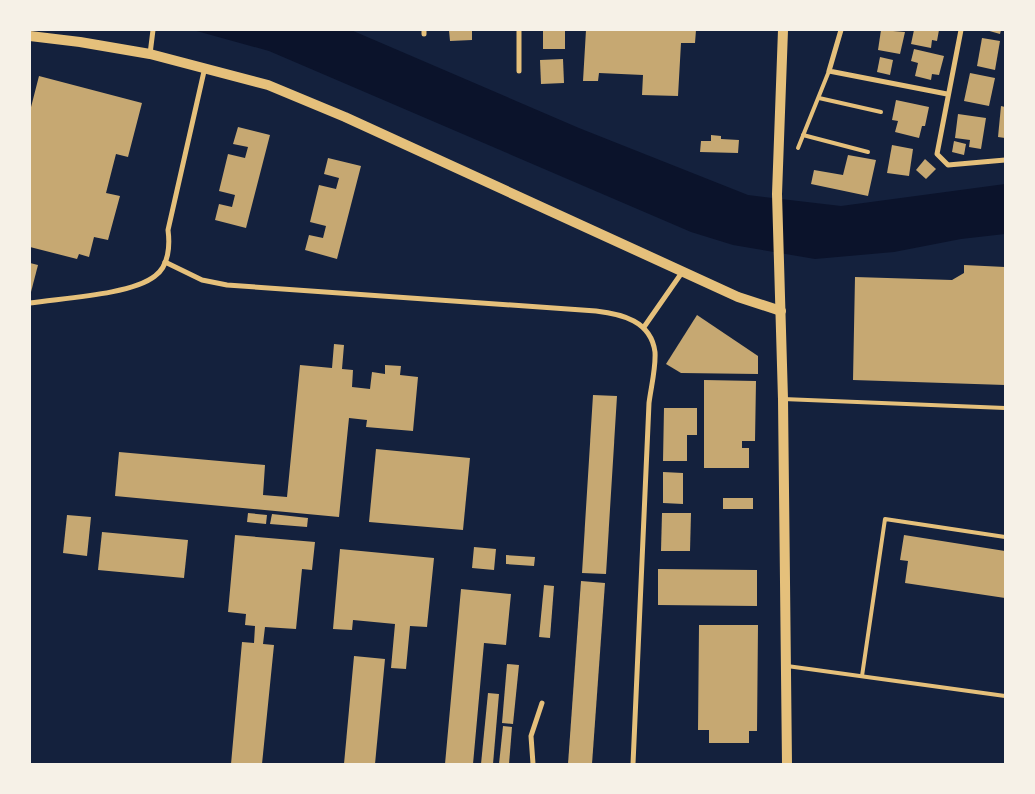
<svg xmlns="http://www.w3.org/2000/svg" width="1035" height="794" viewBox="0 0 1035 794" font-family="Rubik,sans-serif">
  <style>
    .water { fill: #0b132b }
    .building { fill: #c6a872 }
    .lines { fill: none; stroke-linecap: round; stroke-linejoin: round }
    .service { stroke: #e5c07b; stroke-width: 4 }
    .minor { stroke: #e5c07b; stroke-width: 5 }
    .secondary { stroke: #e5c07b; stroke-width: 10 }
  </style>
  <rect width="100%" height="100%" fill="#14213d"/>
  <!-- water -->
  <polygon class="water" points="193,30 351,30 579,128 748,195 841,206 1005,184 1005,234 961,239 894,252 815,259 733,245 691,232 269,51"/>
  <!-- building -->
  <g class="building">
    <polygon points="449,30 472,30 472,40 450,41"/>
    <rect x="543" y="30" width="22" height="19"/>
    <polygon points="586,30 696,30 695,43 681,43 678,96 642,95 643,75 599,73 598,81 583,81"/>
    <polygon points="881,30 905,32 900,54 878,50"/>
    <polygon points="914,30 939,30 937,41 932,40 931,48 911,44"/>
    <polygon points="986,30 1001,30 1000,34"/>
    <polygon points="982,38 1000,41 995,70 977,66"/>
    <polygon points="914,49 944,56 939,75 932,74 931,80 915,76 918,63 911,61"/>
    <polygon points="880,57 893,60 890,75 877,72"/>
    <polygon points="563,59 564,83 541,84 540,60"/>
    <polygon points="970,73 995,78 989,106 964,101"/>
    <polygon points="39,76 142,103 128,157 116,154 106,193 120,196 108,240 94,237 89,257 79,254 77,259 30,247 30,111"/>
    <polygon points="896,100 929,107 925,126 922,126 919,138 895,132 898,121 892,120"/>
    <polygon points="1001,106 1005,107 1005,138 998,137"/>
    <polygon points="958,114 986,118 981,149 969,147 970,140 955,138"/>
    <polygon points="238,127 270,135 246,228 215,220 219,204 232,207 235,195 219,191 228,154 245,158 248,147 233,144"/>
    <polygon points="711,135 721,136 721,139 739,140 738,153 700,152 701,141 711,141"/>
    <polygon points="954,141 966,144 964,155 952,152"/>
    <polygon points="892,145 913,149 909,176 887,173"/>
    <polygon points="848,155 876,160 868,196 811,184 814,170 843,175"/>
    <polygon points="328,158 361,166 337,259 305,250 309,235 323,238 326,226 310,222 319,185 336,189 339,178 324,174"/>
    <polygon points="925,159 936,169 926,179 916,170"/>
    <polygon points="30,263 38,265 31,292 30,292"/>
    <polygon points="964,265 1005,267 1005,385 853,380 855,277 952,280 964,273"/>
    <polygon points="697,315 758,356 758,374 681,373 666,364"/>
    <polygon points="334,344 344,345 342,369 353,370 352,387 370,389 372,372 385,374 385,365 401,366 400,375 418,377 413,431 366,427 367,420 349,418 339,517 115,496 119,452 265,465 263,495 287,497 300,365 332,368"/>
    <polygon points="704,380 756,381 755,441 742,441 742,448 749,448 749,468 704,468"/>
    <polygon points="593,395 617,396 606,574 582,573"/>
    <polygon points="664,408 697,408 697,435 687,435 687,461 663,461"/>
    <polygon points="376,449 470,458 463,530 369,522"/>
    <polygon points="663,472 683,473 683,504 663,503"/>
    <rect x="723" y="498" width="30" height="11"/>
    <polygon points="248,513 267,515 266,524 247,522"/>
    <polygon points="662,513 691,513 690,551 661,551"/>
    <polygon points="272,514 308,518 307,527 270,524"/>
    <polygon points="67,515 91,517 87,556 63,553"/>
    <polygon points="102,532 188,540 184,578 98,570"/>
    <polygon points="235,535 315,542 312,570 302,569 296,629 265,627 263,644 274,645 262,764 231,764 242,642 254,643 255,626 245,625 246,614 228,612"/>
    <polygon points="904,535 1005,551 1005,598 905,583 908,561 900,560"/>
    <polygon points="474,547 496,549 494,570 472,568"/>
    <polygon points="340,549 434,558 427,627 410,626 406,669 391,668 395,624 353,620 352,630 333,629"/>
    <polygon points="506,555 535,557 534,566 506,564"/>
    <polygon points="658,569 757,570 757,606 658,605"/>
    <polygon points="581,581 605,583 592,764 568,764"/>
    <polygon points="544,585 554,586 550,638 539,637"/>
    <polygon points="461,589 511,594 506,645 484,643 473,764 445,764"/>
    <polygon points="699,625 758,625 757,731 749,731 749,743 709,743 709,730 698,730"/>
    <polygon points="354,656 385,659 375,764 344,764"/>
    <polygon points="507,664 519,665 513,724 502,723"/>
    <polygon points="488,693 499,694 493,764 481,764"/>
    <polygon points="503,726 512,727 509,764 499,764"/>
  </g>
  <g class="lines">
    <!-- service -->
    <g class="service">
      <polyline points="819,98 881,112"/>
      <polyline points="803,135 868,152"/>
      <polyline points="798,148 829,71"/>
      <polyline points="783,399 1005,408"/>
      <polyline points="787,666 1005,696"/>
      <polyline points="862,676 885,519 1005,537"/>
    </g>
    <!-- minor -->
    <g class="minor">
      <polyline points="424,30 424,34"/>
      <polyline points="841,30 829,71 947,94"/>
      <polyline points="961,30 937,154 948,165 1005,160"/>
      <polyline points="150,54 153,30"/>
      <polyline points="519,71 519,30"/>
      <path d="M165,262L202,280L227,285L596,311C622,314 651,321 655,352C656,368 651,387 649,403L633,764"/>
      <path d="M30,303C62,298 131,295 155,276C169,266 170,245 168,230L205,67"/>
      <polyline points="644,327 683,271"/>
      <polyline points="533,764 531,736 542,703"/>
    </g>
    <!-- secondary -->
    <g class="secondary">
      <polyline points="783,30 777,194 783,399 787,764"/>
      <polyline points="30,36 80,42 150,54 268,85 345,117 738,297 781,311"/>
    </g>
  </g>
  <!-- border -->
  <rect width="1035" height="794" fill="none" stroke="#f6f1e7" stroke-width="62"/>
</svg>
